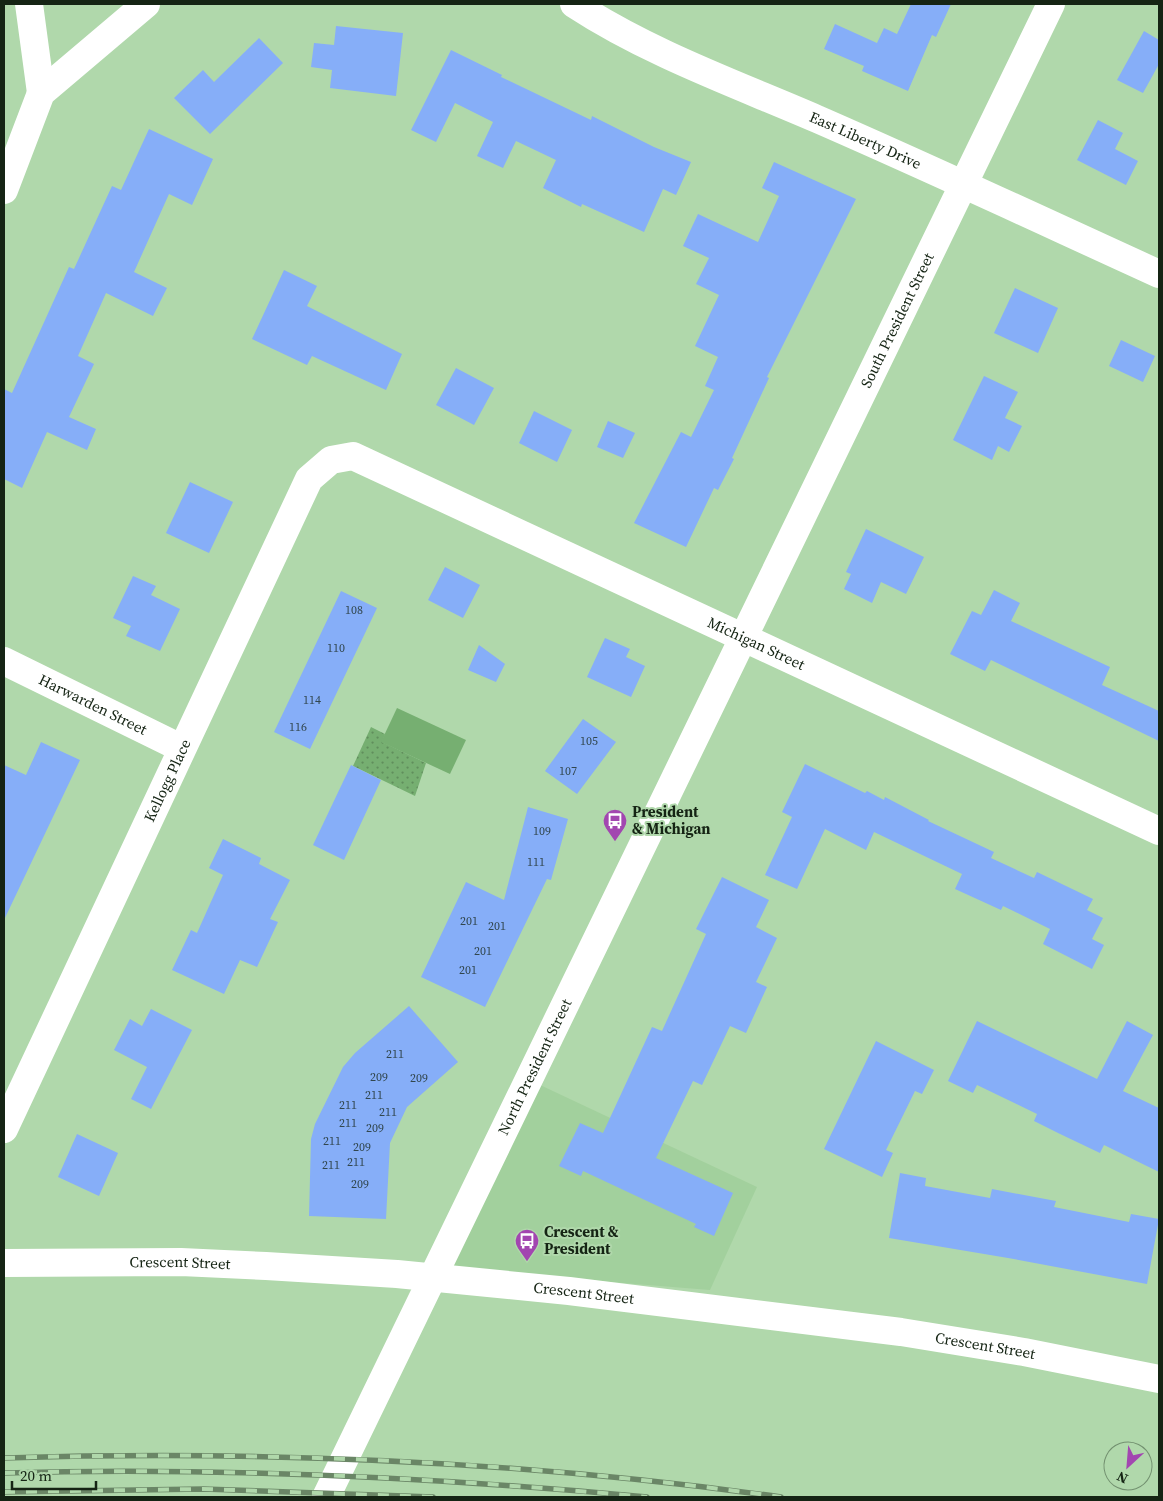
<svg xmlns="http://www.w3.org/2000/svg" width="1163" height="1501" viewBox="0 0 1163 1501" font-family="'Source Serif 4',serif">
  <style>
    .built { fill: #a2d09d }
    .green { fill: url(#green-dots) }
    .pitch { fill: #76af71 }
    .building { fill: #86aef8 }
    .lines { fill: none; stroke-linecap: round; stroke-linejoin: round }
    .minor { stroke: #fff; stroke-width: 28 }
    .rail-casing { stroke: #6a8666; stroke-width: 5.5 }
    .rail { stroke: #b0d8ab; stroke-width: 4; stroke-dasharray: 11; stroke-linecap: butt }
    .labels { text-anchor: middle; stroke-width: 4; stroke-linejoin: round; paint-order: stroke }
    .number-label { font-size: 12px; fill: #31464d }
    .street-label { font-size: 15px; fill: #152414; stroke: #b0d8ab }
    .poi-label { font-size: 15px; font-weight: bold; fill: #152414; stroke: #b0d8ab; text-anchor: start }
  </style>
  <defs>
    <pattern id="green-dots" width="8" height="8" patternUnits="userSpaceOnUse" patternTransform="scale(1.25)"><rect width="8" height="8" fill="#76af71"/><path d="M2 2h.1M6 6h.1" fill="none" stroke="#608e5c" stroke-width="1.8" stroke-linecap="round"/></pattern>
  </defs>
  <rect width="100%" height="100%" fill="#b0d8ab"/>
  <!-- built -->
  <polygon class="built" points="538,1084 757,1187 710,1290 450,1269"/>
  <!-- green -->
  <polygon class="green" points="371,727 385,734 382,742 426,763 415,796 353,766"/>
  <!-- pitch -->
  <polygon class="pitch" points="397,708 466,740 450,774 381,742"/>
  <!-- building -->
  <g class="building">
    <polygon points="911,4 951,4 936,37 932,35 908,91 862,71 864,66 824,49 835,24 877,43 884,28 897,34"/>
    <polygon points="336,26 403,33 396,96 330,88 332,70 311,67 314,43 334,45"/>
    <polygon points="1144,31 1159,40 1159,64 1143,93 1117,80"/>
    <polygon points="259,38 283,63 210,134 174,98 203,70 214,82"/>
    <polygon points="451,50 502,75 501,77 591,120 592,116 654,147 691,162 676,195 663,189 644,232 582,204 581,207 543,188 556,160 516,141 503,168 477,156 493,122 455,103 436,142 411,130"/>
    <polygon points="1098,120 1123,133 1115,149 1138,161 1126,185 1077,160"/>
    <polygon points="149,129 213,159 192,205 169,194 134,272 167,288 153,316 106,293 78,356 94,364 69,417 96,429 87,450 47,432 22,488 4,479 4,389 12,393 69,267 74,269 112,186 121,190"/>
    <polygon points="774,162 856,199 767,377 769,378 732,458 734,459 718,490 714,488 686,547 634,523 681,432 691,437 714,390 705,386 718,357 695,346 719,295 696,284 709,258 683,246 698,214 758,242 779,196 762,188"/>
    <polygon points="284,270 317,286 307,306 402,354 386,390 312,356 307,365 252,339"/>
    <polygon points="1015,288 1058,308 1038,353 994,333"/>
    <polygon points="1121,340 1155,356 1143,382 1109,366"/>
    <polygon points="456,368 494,388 474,425 436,405"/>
    <polygon points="984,376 1018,392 1005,418 1022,426 1009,452 998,446 992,460 953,440"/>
    <polygon points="534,411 572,430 557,462 519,443"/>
    <polygon points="608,421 635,433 623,458 597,447"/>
    <polygon points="190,482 233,502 209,553 166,533"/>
    <polygon points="866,529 924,557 906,594 881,582 872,603 844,589 851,574 846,572"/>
    <polygon points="445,567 480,585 463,618 428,600"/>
    <polygon points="133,576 156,586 151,595 180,609 160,651 126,636 131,626 113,618"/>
    <polygon points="994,590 1020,603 1011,621 1110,667 1102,685 1159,711 1159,741 991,660 985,671 950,654 972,611 981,615"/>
    <polygon points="341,591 377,608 310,749 274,732"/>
    <polygon points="605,638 630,649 626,657 645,666 631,697 587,677"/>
    <polygon points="479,645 505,664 496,682 468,670"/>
    <polygon points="583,719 616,742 577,794 545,771"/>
    <polygon points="41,742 80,760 4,920 4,765 26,775"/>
    <polygon points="805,764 865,793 867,791 884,800 885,797 929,820 928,821 994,852 991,858 1034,878 1037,872 1093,899 1087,910 1103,918 1092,939 1104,945 1092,969 1043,944 1050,929 1003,906 1001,910 955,889 962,874 874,832 866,850 825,829 797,889 765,875 792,817 782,812"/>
    <polygon points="351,765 381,780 344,860 313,845"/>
    <polygon points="528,807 568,819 551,880 547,879 485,1007 421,977 466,882 504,900"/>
    <polygon points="223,839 261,858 259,864 290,880 270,919 278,922 257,967 240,960 224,994 172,970 191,930 197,933 223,875 209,868"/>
    <polygon points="722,877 769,900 756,927 777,938 756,982 767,987 746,1033 730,1026 702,1085 693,1081 656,1158 733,1193 714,1236 694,1227 696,1224 583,1171 581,1176 559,1166 580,1123 603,1133 652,1027 662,1031 706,934 696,929"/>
    <polygon points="409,1006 458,1062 407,1107 390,1143 386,1219 309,1216 311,1139 315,1124 343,1067 355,1053"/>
    <polygon points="151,1009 192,1030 151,1109 131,1099 147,1067 114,1050 130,1019 142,1026"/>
    <polygon points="977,1021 1097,1079 1127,1021 1153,1035 1123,1091 1159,1108 1159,1172 1104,1145 1100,1153 1058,1133 1034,1121 1037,1114 977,1085 973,1093 948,1081"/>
    <polygon points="876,1041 934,1070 922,1094 915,1091 886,1150 893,1153 882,1177 824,1149"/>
    <polygon points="77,1134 118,1153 99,1196 58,1177"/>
    <polygon points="900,1173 926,1178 925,1186 990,1198 992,1189 1056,1201 1054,1207 1129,1222 1131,1214 1159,1219 1147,1284 1008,1258 889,1238"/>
  </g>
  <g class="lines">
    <!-- minor -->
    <g class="minor">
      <polyline points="29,4 41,93"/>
      <path id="s1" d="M574,4C649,53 736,84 817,119C932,169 1045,222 1159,274"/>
      <polyline points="4,190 41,93 146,4"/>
      <path id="s2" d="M4,661L181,748"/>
      <path id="s3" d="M4,1129L309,479L331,460L353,456L1159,831"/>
      <path id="s4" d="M4,1263L181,1262L266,1266L397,1274L569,1291L901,1332L1024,1352L1159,1379"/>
      <path id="s5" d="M326,1497L1051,4"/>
    </g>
    <defs>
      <g id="rail">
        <path d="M4,1458C264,1450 523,1461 781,1497"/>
        <path d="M4,1473C221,1467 431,1477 647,1497"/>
        <polyline points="4,1492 203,1489 433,1497"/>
      </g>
    </defs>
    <!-- rail casing -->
    <use href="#rail" class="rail-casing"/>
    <!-- rail -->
    <use href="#rail" class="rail"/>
  </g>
  <!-- icons -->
  <defs>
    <symbol id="bus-pin" viewBox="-11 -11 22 30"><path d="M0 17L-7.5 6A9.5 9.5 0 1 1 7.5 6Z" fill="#a246b0" stroke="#b0d8ab"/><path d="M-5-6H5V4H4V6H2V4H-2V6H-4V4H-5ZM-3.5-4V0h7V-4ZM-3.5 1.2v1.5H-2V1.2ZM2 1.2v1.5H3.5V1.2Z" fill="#fff"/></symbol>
  </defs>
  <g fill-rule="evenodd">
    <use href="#bus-pin" x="601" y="807" width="28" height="38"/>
    <use href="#bus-pin" x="513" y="1227" width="28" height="38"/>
  </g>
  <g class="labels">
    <!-- number labels -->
    <g class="number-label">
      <text x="354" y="614">108</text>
      <text x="336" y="652">110</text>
      <text x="312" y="704">114</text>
      <text x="298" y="731">116</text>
      <text x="589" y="745">105</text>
      <text x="568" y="775">107</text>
      <text x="542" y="835">109</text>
      <text x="536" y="866">111</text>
      <text x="469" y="925">201</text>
      <text x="497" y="930">201</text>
      <text x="483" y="955">201</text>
      <text x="468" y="974">201</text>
      <text x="395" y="1058">211</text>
      <text x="379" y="1081">209</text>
      <text x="419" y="1082">209</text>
      <text x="374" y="1099">211</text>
      <text x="348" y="1109">211</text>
      <text x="388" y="1116">211</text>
      <text x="348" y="1127">211</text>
      <text x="375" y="1132">209</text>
      <text x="332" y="1145">211</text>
      <text x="362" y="1151">209</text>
      <text x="356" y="1166">211</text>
      <text x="331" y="1169">211</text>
      <text x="360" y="1188">209</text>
    </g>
    <!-- street labels -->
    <g class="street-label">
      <text dy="5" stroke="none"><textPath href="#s1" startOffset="322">East Liberty Drive</textPath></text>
      <text dy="5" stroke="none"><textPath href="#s5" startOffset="1308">South President Street</textPath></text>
      <text dy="5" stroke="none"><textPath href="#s3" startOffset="1214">Michigan Street</textPath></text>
      <text dy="5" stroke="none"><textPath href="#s2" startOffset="99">Harwarden Street</textPath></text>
      <text dy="5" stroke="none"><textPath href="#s3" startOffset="385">Kellogg Place</textPath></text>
      <text dy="5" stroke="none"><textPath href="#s5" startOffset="478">North President Street</textPath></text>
      <text dy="5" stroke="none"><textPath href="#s4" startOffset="176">Crescent Street</textPath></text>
      <text dy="5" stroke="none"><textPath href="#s4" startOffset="581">Crescent Street</textPath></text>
      <text dy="5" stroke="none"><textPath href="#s4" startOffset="986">Crescent Street</textPath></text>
    </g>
    <!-- poi labels -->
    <g class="poi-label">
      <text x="632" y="817">President<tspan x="632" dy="17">&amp; Michigan</tspan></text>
      <text x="544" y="1237">Crescent &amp;<tspan x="544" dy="17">President</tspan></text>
    </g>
  </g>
  <!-- border -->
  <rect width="1163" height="1501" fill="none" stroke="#152414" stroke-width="10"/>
  <!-- north arrow -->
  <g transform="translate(1128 1466) rotate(206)"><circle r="24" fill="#b0d8ab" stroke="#72906f"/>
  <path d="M0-4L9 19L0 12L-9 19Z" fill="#a246b0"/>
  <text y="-8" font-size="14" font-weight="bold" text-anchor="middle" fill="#152414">N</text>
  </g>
  <!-- scale -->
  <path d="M12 1481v8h84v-8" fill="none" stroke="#152414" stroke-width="2.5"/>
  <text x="20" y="1481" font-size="15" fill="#152414" stroke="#b0d8ab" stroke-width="4" paint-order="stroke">20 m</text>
</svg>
